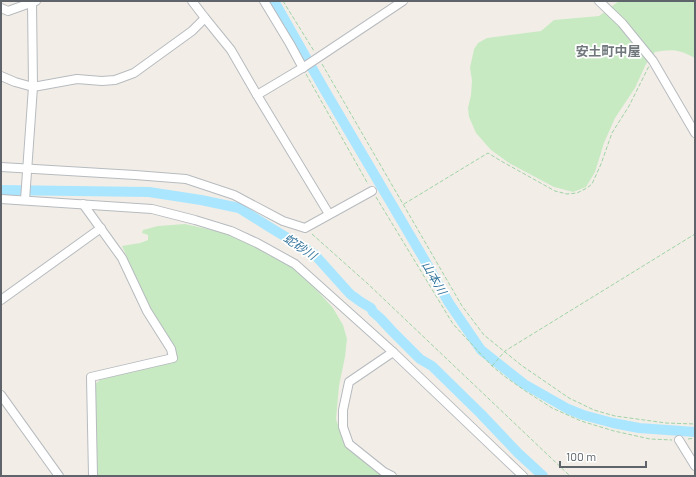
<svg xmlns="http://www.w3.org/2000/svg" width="696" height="477" viewBox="0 0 696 477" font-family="Barlow,'Noto Sans JP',sans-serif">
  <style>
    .green { fill: #c8eac3 }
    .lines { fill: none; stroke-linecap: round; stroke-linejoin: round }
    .river { stroke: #aae6ff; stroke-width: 10 }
    .minor-casing { stroke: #b7bbbf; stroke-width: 10 }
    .path { stroke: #9fd3a6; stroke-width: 1; stroke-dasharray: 4 2; stroke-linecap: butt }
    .minor { stroke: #fff; stroke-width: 8 }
    .labels { text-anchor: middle; stroke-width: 3.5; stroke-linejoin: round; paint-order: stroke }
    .water-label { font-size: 12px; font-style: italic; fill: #36779e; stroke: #fff }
    .quarter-label { font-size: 13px; font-weight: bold; fill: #6f777b; stroke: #fff }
  </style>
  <rect width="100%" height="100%" fill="#f2eee7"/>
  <!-- green -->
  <g class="green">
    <path d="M619,1H695V58C678,49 673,49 655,52L646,64L635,88L615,118L604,143L595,172L586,187L573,192L554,187L509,163L491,150L476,133L469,117L468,108L471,95L472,80L470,68L474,49L478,43L487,38L541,31L554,20L599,16Z"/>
    <polygon points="185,224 216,231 258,243 289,264 313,286 333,308 343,325 347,339 345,357 339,386 336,419 345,446 358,453 386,476 97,476 92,387 102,378 169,361 176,353 173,346 150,310 126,255 122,246 140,243 148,240 148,235 142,233 143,230 158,226"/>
  </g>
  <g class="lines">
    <!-- river -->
    <g class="river">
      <polyline points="274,1 324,89 424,259 449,303 481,350 524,384 568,409 583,415 613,423 639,428 695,432"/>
      <polyline points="1,190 149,192 201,200 239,208 271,228 314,254 350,294 361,302 371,308 373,312 380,318 392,331 420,359 432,366 481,414 518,453 543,476"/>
    </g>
    <defs>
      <g id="minor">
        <polyline points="192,1 205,18 231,50 257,95 329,214"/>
        <polyline points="264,1 290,44 303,68"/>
        <polyline points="599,1 622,23 653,61 695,133"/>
        <polyline points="1,8 8,11 36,1"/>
        <polyline points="1,76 15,82 33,87 77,79 102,81 115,80 134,73 192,31 205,18"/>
        <polyline points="257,95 304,67 403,1"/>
        <polyline points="1,167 135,175 186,179 234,195 283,221 305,228 372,191"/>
        <polyline points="1,199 152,209 195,220 231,231 257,243 295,264 393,352 523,476"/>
        <polyline points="25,200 33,87 32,2"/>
        <polyline points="83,204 122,258 147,311 171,349 173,358 91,377 93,476"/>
        <polyline points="1,300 101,228"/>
        <polyline points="1,395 59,476"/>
        <polyline points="679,440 695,466"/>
        <polyline points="392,476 384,472 349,444 343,427 343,410 349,382 393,352"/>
      </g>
    </defs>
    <!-- minor casing -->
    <use href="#minor" class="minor-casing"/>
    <!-- path -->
    <g class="path">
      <polyline points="283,1 314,51"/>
      <polyline points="322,64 462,306 484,335 521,365 569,398 594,410 615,416 666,423 695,424"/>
      <polyline points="306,74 368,184"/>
      <polyline points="376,197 453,324 492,366 504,376 527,392 552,408 581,421 614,431 650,439 672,440"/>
      <polyline points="404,204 488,153 501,161 555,191 567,194 577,193 587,188 592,184 601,164 612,133 629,106 649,66"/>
      <polyline points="312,234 368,284 570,476"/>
      <polyline points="492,366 505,351 695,234"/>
      <polyline points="688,439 695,438"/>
    </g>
    <!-- minor -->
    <use href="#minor" class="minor"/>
  </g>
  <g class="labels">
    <!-- water labels -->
    <g class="water-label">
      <text transform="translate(300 247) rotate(34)" y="4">蛇砂川</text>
      <text transform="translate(434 278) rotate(60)" y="4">山本川</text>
    </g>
    <!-- quarter labels -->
    <g class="quarter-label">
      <text x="608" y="56">安土町中屋</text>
    </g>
  </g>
  <!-- border -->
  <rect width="696" height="477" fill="none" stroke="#5e6469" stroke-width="4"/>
  <!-- scale -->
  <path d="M560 461v6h86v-6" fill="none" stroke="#5e6469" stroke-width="2"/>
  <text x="566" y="461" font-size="12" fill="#5e6469" stroke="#ffffff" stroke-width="3" paint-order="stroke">100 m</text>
</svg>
